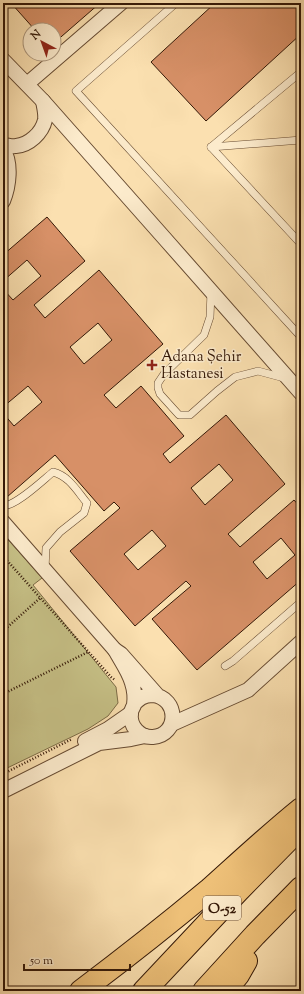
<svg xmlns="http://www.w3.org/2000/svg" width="304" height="994" viewBox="0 0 304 994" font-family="'Sorts Mill Goudy',serif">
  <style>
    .green { fill: #c6c086; stroke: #7d6c46 }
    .building { fill: #d79067; stroke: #341807; fill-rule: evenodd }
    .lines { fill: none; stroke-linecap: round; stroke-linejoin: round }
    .lane-casing { stroke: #664a31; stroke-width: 8 }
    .street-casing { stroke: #664a31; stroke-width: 16 }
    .highway-casing { stroke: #341807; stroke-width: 24 }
    .path { stroke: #341807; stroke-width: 2.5; stroke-dasharray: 1 2; stroke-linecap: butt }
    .lane { stroke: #fcebcc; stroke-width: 7 }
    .street { stroke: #fcebcc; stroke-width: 14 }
    .highway { stroke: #eec078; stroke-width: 22 }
    .poi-dot { fill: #8f2418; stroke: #fcebcc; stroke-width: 1.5 }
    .labels { text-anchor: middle; stroke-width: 3; stroke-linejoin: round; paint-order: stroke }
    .shield { fill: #fcebcc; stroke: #705742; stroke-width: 1 }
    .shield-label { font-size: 14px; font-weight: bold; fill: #341807 }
    .poi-label { font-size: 15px; fill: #341807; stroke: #fcebcc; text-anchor: start }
  </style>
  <rect width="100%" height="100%" fill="#fbe0b0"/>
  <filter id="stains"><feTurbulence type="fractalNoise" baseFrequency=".005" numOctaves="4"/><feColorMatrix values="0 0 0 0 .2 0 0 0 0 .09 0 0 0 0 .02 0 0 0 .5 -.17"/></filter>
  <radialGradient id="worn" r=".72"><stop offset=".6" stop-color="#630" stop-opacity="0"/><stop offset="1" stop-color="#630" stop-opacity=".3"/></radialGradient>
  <!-- green -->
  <polygon class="green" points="3,534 42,578 33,585 116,687 118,703 108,716 88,729 3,770"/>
  <!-- building -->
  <g class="building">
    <polygon points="11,3 100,3 54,43 54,30 35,30"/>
    <polygon points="215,3 301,3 301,34 206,121 151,62"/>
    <path d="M47,217L85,261L34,305L45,318L99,270L163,344L104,395L116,408L141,386L184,436L163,454L170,463L226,415L285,484L228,534L240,547L294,500L301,508V580L197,670L152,619L191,586L186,581L135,626L70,551L120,508L114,502L104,511L55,455L7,497L3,492V413L14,426L42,402L28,386L3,407V289L13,300L41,276L27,260L3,281V255ZM98,323L112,340L84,364L70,347ZM219,464L233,480L205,505L191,488ZM152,530L166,546L138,570L124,554ZM281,538L295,555L267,579L253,562Z"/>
  </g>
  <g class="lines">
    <defs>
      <g id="lane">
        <polyline points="176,3 76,91 301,337"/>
        <polyline points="301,72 211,147 301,244"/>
        <polyline points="211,147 301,140"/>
        <polyline points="211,292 210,317 204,335 164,374 158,383 158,388 160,394 179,415 190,415 217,391 235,377 258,371 284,378"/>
        <path d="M3,506C16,506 42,481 53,472C69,476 77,491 87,503L84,513L60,532L46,548L45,569"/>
        <polyline points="225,666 233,661 301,602"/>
      </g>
      <g id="street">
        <polyline points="3,60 43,101 166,240 301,393"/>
        <polyline points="27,84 121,3"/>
        <path d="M3,145C7,145 12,147 16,146C29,145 42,133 45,120C46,114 44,107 43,101"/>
        <path d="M3,149C12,163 9,186 3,201"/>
        <polyline points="3,522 115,650"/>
        <path d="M134,704C136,702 138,700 141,698C144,696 149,695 153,695C179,698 179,735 153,737C140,738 129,726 131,713C131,710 133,708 134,705C135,698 134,689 132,683C129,672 121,661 115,650L121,654L158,696"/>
        <polyline points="172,724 248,690 301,642"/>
        <polyline points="85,741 108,729 131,713"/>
        <polyline points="3,791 99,743 131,739 145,736"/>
      </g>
      <g id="highway">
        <path d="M81,991C125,958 168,924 210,889C240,862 270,834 301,809"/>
        <polyline points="144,991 239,890 301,827"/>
        <polyline points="204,991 255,935 301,888"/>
        <polyline points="225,991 238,975 246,961"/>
      </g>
    </defs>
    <!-- lane casing -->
    <use href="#lane" class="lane-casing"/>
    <!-- street casing -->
    <use href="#street" class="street-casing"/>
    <!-- highway casing -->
    <use href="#highway" class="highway-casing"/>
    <!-- path -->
    <g class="path">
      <polyline points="3,556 111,677 115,680"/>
      <polyline points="3,631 40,598"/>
      <polyline points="3,694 88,652"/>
      <polyline points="3,774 72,739"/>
    </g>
    <!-- lane -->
    <use href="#lane" class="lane"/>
    <!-- street -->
    <use href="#street" class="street"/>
    <!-- highway -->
    <use href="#highway" class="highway"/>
  </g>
  <!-- markers -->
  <path class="poi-dot" d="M150 359h4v4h4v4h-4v4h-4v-4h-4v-4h4z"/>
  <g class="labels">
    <!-- shield labels -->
    <rect class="shield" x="203" y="896" width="38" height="24" rx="3"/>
    <g class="shield-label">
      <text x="222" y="913">O-52</text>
    </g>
    <!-- poi labels -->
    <g class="poi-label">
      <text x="161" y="361">Adana Şehir<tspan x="161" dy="17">Hastanesi</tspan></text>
    </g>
  </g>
  <!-- margin -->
  <rect width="304" height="994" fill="none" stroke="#fbe0b0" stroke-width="16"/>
  <rect x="4" y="4" width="296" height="986" fill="none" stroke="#341807" stroke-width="2"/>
  <rect x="8" y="8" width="288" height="978" fill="none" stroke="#341807"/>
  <!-- north arrow -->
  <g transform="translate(42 42) rotate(319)"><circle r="19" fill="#fcebcc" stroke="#ac977d"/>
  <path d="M0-3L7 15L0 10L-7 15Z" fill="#8f2418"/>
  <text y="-6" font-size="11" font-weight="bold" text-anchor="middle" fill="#341807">N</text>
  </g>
  <!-- scale -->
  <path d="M24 964v6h106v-6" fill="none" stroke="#341807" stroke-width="2"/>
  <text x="30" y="964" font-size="12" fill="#341807" stroke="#fcebcc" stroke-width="3" paint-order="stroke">50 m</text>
  <rect width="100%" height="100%" filter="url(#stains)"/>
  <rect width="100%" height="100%" fill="url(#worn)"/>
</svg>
